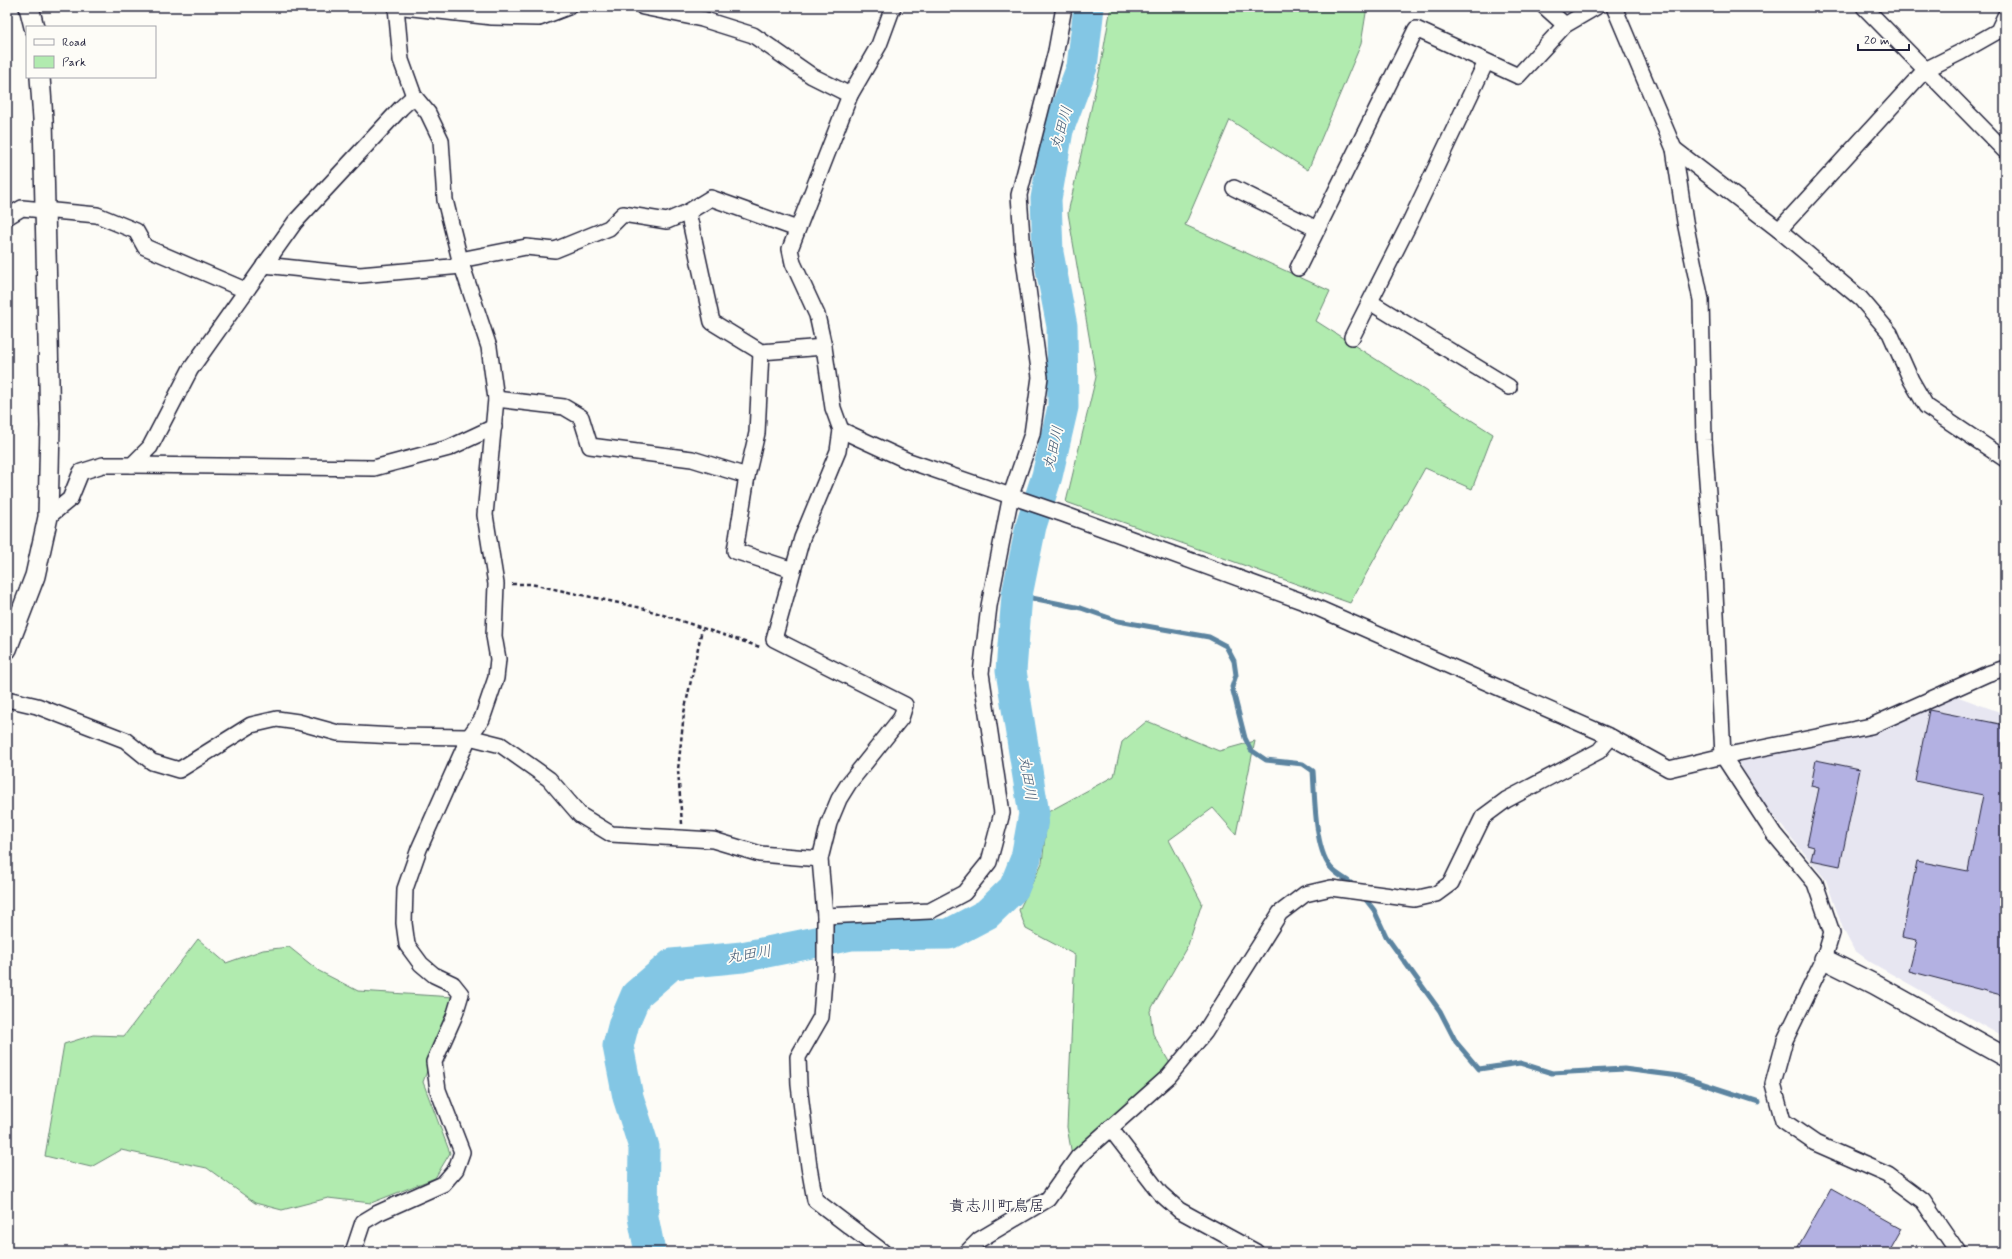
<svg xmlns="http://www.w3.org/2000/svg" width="2012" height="1259" viewBox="0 0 2012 1259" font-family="Mynerve,'Klee One',sans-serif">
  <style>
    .built { fill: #e7e6f1 }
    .green { fill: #b1ebaf; stroke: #6a8675 }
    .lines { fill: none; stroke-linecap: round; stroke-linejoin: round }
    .stream { stroke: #5c84a0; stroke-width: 5 }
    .river { stroke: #83c6e4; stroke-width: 31 }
    .building { fill: #b3b1e2; stroke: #22223b }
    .minor-casing { stroke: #22223b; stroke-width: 18 }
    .tertiary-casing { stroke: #22223b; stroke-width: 22 }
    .path { stroke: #22223b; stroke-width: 2.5; stroke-dasharray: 4 3; stroke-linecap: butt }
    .minor { stroke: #fdfcf7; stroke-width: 15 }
    .tertiary { stroke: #fdfcf7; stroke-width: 19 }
    .labels { text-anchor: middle; stroke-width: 3.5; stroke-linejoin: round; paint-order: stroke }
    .water-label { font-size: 15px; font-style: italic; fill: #445b76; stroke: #fdfcf7 }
    .quarter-label { font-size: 16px; fill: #22223b; stroke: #fdfcf7 }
  </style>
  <rect width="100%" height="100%" fill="#fdfcf7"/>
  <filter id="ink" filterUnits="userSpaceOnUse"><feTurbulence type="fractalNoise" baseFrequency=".025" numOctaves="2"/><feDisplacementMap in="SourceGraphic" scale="8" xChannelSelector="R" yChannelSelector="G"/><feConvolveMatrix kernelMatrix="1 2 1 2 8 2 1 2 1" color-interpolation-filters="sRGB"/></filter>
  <g filter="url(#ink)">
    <!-- built -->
    <polygon class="built" points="1956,696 2005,714 2005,1038 1872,963 1854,950 1843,929 1826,880 1759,798 1738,761 1819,742"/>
    <!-- green -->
    <g class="green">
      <polygon points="1111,7 1367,7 1361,44 1308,170 1230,120 1185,225 1330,291 1316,321 1493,434 1472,489 1425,468 1350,603 1066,502 1096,377 1068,213 1101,64"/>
      <polygon points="1147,721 1219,751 1255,741 1236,834 1213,808 1169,840 1202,903 1188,945 1150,1011 1153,1034 1171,1065 1072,1155 1067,1127 1075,955 1026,929 1019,910 1042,863 1048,812 1114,776 1122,742"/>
      <polygon points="198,939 226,963 263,950 289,947 319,971 358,991 454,997 423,1082 450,1153 435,1178 371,1203 328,1198 282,1210 255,1203 207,1168 121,1150 91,1167 45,1156 64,1044 93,1035 124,1036"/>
    </g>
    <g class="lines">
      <!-- stream -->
      <g class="stream">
        <path d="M1017,595L1081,608L1118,621L1209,637L1226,646L1234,661L1236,675L1232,687L1245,738L1251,750L1266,760L1303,764L1313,771C1315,796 1314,853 1333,870C1340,877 1349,880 1355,887"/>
        <polyline points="1363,896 1374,910 1386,936 1440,1011 1456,1042 1479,1069 1520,1063 1552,1073 1624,1069 1679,1076 1759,1102"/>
      </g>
      <!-- river -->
      <polyline class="river" points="650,1252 643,1217 644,1147 628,1097 618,1046 624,1023 636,995 672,964 742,957 851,935 949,934 987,914 1014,888 1026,858 1034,814 1011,671 1017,595 1031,526 1047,476 1063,407 1062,326 1048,253 1046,199 1058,130 1082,67 1089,7"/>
    </g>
    <!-- building -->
    <g class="building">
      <polygon points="1929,710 2005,725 2005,996 1909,971 1917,940 1902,937 1917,861 1968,871 1983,795 1915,781"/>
      <polygon points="1816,760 1860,769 1840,866 1811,860 1814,847 1807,845 1819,788 1811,786"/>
      <polygon points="1831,1188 1901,1227 1887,1252 1795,1252"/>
    </g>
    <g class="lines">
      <defs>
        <g id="minor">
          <polyline points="404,7 492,17 539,18 568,7"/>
          <polyline points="643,7 702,19 753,35 812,76 850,95"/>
          <polyline points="1545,7 1565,25"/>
          <polyline points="1614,7 1674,149 1685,222 1701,300 1704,440 1714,573 1723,756 1774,834 1815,883 1832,933 1824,959 1785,1040 1773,1084 1783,1121 1815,1143 1888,1175 1923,1201 1958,1252"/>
          <polyline points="1864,7 2005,151"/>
          <polyline points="1674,149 1779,230 1861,299 1890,333 1911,380 1926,406 2005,459"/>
          <polyline points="1234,188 1317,229"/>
          <polyline points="688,212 712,322 761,352 824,347"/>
          <polyline points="7,217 22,208 97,215 136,231 145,247 245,290"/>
          <polyline points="1779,230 1925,70 1961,52 1998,31 2005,16"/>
          <polyline points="460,260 526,247 555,250 609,228 623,214 667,221 688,212 711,198 797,229"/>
          <polyline points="264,265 360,275 462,266"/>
          <polyline points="1298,268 1416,29 1518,76 1565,25 1596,7"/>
          <polyline points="1370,302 1509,387"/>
          <polyline points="1352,337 1410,222 1486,62"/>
          <polyline points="496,399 564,407 581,417 590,446 692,459 747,476 735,551 793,570"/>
          <polyline points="841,430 906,460 1063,514 1304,602 1611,737 1669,769 1723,756 1871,726 1987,674 2005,668"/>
          <polyline points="132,465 374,468 449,448 494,427"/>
          <polyline points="747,476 757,433 761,352"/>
          <polyline points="48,517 70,499 81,472 103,465 132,465 150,447 190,370 295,222 401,108 414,96"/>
          <polyline points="7,699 37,706 125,740 152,762 179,770 251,725 277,719 298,722 338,733 395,736 469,737 501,745 549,779 580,815 611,834 713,840 760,854 820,859"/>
          <polyline points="825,916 930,911 964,893 989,862 1002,813 981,673 989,606 1000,550 1011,495 1032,434 1040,377 1023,252 1019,195 1056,51 1064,7"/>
          <polyline points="1110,1128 1160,1193 1179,1210 1256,1252"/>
          <polyline points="353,1252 363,1222 378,1213 443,1184 456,1169 462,1152 438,1090 434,1062 454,1017 461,994 453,984 434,975 421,964 407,945 404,923 405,889 419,849 469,737 482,719 496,678 498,659 494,636 496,584 485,515 496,399 489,347 460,260 445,200 441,140 428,113 414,96 401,60 396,7"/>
          <polyline points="883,1252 815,1200 809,1167 799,1085 798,1057 821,1017 825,967 825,916 820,859 829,823 839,799 849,783 901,718 905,705 774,639 802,538 838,451 841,430 833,408 824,347 817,315 793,263 790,249 850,95 879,45 893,7"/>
          <polyline points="967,1252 979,1240 1048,1199 1078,1157 1169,1076 1205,1032 1280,913 1305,894 1331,888 1414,899 1436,894 1451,883 1483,817 1506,800 1599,751 1611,737"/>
        </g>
        <g id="tertiary">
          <polyline points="29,7 34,27"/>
          <polyline points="7,649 35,576 48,517 50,426 43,119 40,77"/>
          <polyline points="1824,959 1874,984 2005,1057"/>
        </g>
      </defs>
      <!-- minor casing -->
      <use href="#minor" class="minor-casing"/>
      <!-- tertiary casing -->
      <use href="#tertiary" class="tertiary-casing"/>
      <!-- path -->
      <g class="path">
        <polyline points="512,584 531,584 642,608 760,647"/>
        <polyline points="682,824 678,770 684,713 702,629"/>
      </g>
      <!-- minor -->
      <use href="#minor" class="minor"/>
      <!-- tertiary -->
      <use href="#tertiary" class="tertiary"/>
    </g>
  </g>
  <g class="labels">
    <!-- water labels -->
    <g class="water-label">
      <text transform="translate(1061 128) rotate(-74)" y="5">丸田川</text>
      <text transform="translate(1053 448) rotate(-77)" y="5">丸田川</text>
      <text transform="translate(1028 778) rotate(81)" y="5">丸田川</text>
      <text transform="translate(749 954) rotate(-9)" y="5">丸田川</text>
    </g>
    <!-- quarter labels -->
    <g class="quarter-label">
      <text x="997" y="1211">貴志川町鳥居</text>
    </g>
  </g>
  <!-- margin -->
  <rect width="2012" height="1259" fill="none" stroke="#fdfcf7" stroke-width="24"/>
  <rect x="12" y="12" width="1988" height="1235" fill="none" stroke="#22223b" stroke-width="1.5" filter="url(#ink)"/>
  <!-- legend -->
  <rect x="26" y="26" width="130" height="52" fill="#fdfcf7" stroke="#a5a5ac"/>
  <rect x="34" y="39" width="20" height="6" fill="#fdfcf7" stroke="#a5a5ac"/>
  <text x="62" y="46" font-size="12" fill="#22223b">Road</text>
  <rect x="34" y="56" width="20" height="12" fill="#b1ebaf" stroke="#a5a5ac"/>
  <text x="62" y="66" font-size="12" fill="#22223b">Park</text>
  <!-- scale -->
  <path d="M1858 44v6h51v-6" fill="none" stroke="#22223b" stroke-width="2"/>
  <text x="1864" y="44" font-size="12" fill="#22223b" stroke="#fdfcf7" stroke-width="3" paint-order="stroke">20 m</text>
</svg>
